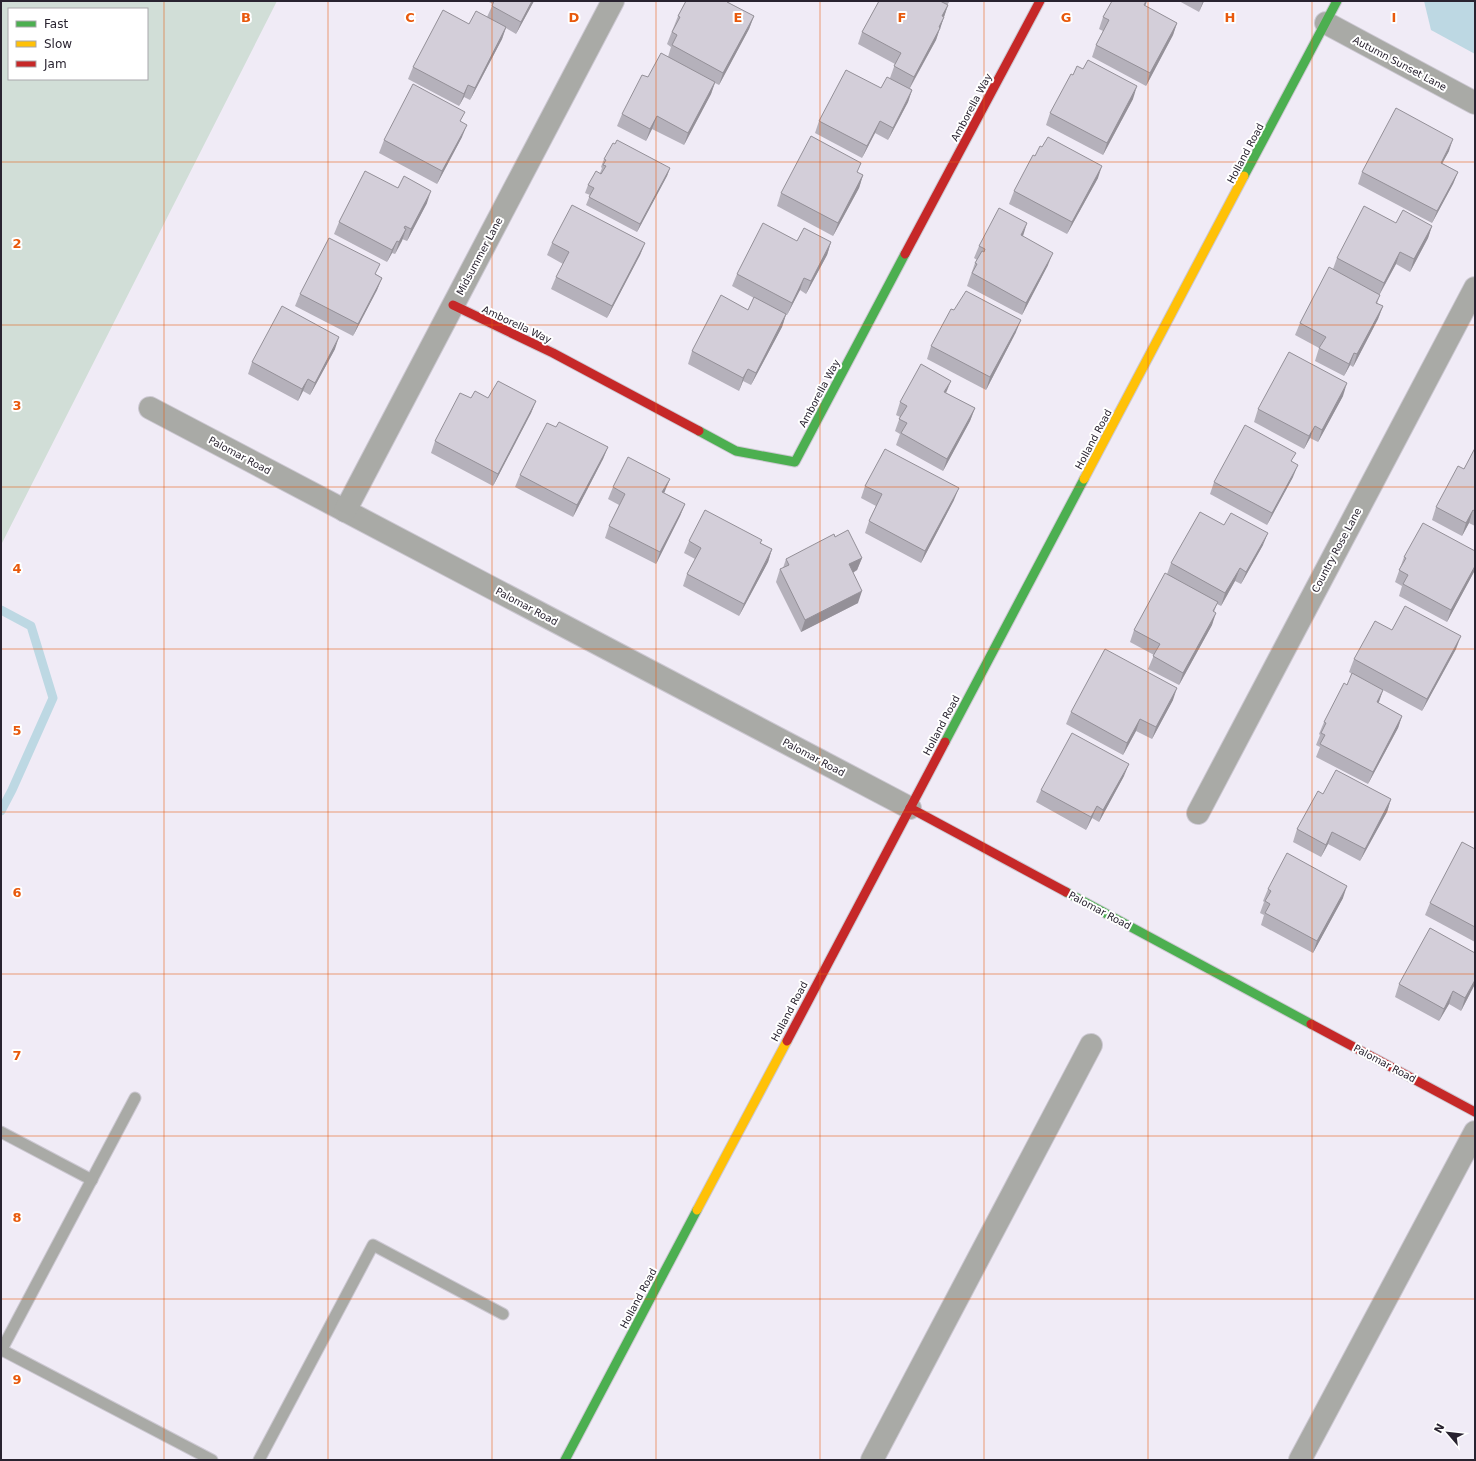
<svg xmlns="http://www.w3.org/2000/svg" width="1476" height="1461" viewBox="0 0 1476 1461" font-family="'DejaVu Sans',sans-serif">
  <style>
    .green { fill: #d1ded7; fill-rule: evenodd }
    .water { fill: #bdd8e3 }
    .lines { fill: none; stroke-linecap: round; stroke-linejoin: round }
    .stream { stroke: #bdd8e3; stroke-width: 9 }
    .lane-casing { stroke: #ccc8d2; stroke-width: 13 }
    .street-casing { stroke: #ccc8d2; stroke-width: 24 }
    .fast-casing { stroke: #ccc8d2; stroke-width: 11 }
    .slow-casing { stroke: #ccc8d2; stroke-width: 11 }
    .jam-casing { stroke: #ccc8d2; stroke-width: 11 }
    .lane { stroke: #a9aaa6; stroke-width: 11 }
    .street { stroke: #a9aaa6; stroke-width: 22 }
    .fast { stroke: #4caf50; stroke-width: 9 }
    .slow { stroke: #ffc107; stroke-width: 9 }
    .jam { stroke: #c62828; stroke-width: 9 }
    .wall { fill: #b5b1bb }
    .shaded-wall { fill: #949098 }
    .building { fill: #d3ced9; stroke: #949098 }
    .grid { fill: none; stroke: #e8590c; stroke-width: 1; stroke-opacity: 0.55 }
    .labels { text-anchor: middle; stroke-width: 4; stroke-linejoin: round; paint-order: stroke }
    .street-label { font-size: 10px; fill: #292330; stroke: #fff }
    .grid-label { font-size: 13px; text-anchor: middle; font-weight: bold; fill: #e8590c; stroke: #fff; stroke-width: 4; stroke-linejoin: round; paint-order: stroke }
  </style>
  <rect width="100%" height="100%" fill="#f0ebf6"/>
  <!-- green -->
  <path class="green" d="M1,1H277L1,545ZM9,9H147V79H9Z"/>
  <!-- water -->
  <polygon class="water" points="1424,1 1475,1 1475,54 1431,30"/>
  <g class="lines">
    <!-- stream -->
    <polyline class="stream" points="1,610 31,626 53,698 12,790 1,811"/>
    <defs>
      <g id="lane">
        <polyline points="1,1132 92,1180"/>
        <polyline points="2,1350 212,1460"/>
        <polyline points="1,1351 135,1098"/>
        <polyline points="259,1460 373,1245 503,1314"/>
      </g>
      <g id="street">
        <polyline points="1326,23 1475,103"/>
        <polyline points="150,408 910,808"/>
        <polyline points="345,511 613,1"/>
        <polyline points="1198,813 1475,288"/>
        <polyline points="872,1460 1091,1045"/>
        <polyline points="1300,1460 1475,1132"/>
      </g>
      <g id="fast">
        <polyline points="1244,176 1337,1"/>
        <polyline points="699,431 736,451 795,462 905,254"/>
        <polyline points="945,742 1084,479"/>
        <polyline points="1066,892 1311,1024"/>
        <polyline points="565,1460 697,1210"/>
      </g>
      <g id="slow">
        <polyline points="1084,479 1244,176"/>
        <polyline points="697,1210 787,1041"/>
      </g>
      <g id="jam">
        <polyline points="905,254 1040,1"/>
        <polyline points="453,305 553,353 699,431"/>
        <polyline points="910,808 1066,892"/>
        <polyline points="1311,1024 1475,1112"/>
        <polyline points="787,1041 945,742"/>
      </g>
    </defs>
    <!-- lane casing -->
    <use href="#lane" class="lane-casing"/>
    <!-- street casing -->
    <use href="#street" class="street-casing"/>
    <!-- fast casing -->
    <use href="#fast" class="fast-casing"/>
    <!-- slow casing -->
    <use href="#slow" class="slow-casing"/>
    <!-- jam casing -->
    <use href="#jam" class="jam-casing"/>
    <!-- lane -->
    <use href="#lane" class="lane"/>
    <!-- street -->
    <use href="#street" class="street"/>
    <!-- fast -->
    <use href="#fast" class="fast"/>
    <!-- slow -->
    <use href="#slow" class="slow"/>
    <!-- jam -->
    <use href="#jam" class="jam"/>
  </g>
  <!-- wall -->
  <g class="wall">
    <polygon points="487,1 534,1 516,34 506,28 502,39 470,100 464,97 459,106 408,79 413,67 469,24 487,17 493,4"/>
    <polygon points="686,1 730,1 729,3 754,16 749,29 719,85 715,83 711,94 684,145 652,129 646,141 617,126 622,114 648,77 668,57 671,47 667,44 678,16"/>
    <polygon points="879,1 950,1 947,5 948,5 936,40 910,88 912,90 908,102 888,140 875,133 862,158 815,133 819,121 881,88 890,78 895,64 858,44 862,32"/>
    <polygon points="1179,1 1204,1 1199,12"/>
    <polygon points="1145,6 1177,23 1173,35 1146,86 1092,57 1096,45 1103,31 1099,29 1103,17"/>
    <polygon points="1133,99 1103,155 1046,125 1050,113"/>
    <polygon points="461,122 462,137 437,184 379,153 384,140"/>
    <polygon points="1449,151 1442,163 1458,172 1453,184 1432,223 1358,184 1362,172"/>
    <polygon points="1035,156 1098,178 1067,234 1009,204 1014,191"/>
    <polygon points="604,159 670,168 667,176 637,232 586,205 590,195 585,193 588,185 600,173 602,168 601,167"/>
    <polygon points="858,173 863,175 859,188 833,236 777,206 781,193"/>
    <polygon points="427,203 407,241 402,239 395,254 392,253 387,262 334,234 339,222"/>
    <polygon points="1396,223 1432,226 1428,238 1410,272 1396,264 1380,294 1377,304 1383,306 1378,319 1353,367 1350,365 1344,376 1315,361 1319,348 1295,335 1300,323 1333,269 1337,258"/>
    <polygon points="1022,236 1048,265 1022,315 967,286 975,263 977,260 974,258 979,246"/>
    <polygon points="797,241 831,242 827,255 806,294 800,290 787,315 786,315 782,327 751,385 743,381 739,391 688,364 692,351 748,310 754,298 732,286 737,274"/>
    <polygon points="552,243 645,243 640,255 607,318 551,289 556,277 563,264 547,255"/>
    <polygon points="376,274 382,278 377,290 353,336 295,306 300,294"/>
    <polygon points="1016,332 986,390 927,359 931,346"/>
    <polygon points="335,349 310,395 303,391 298,401 248,374 252,362"/>
    <polygon points="946,393 975,408 970,421 943,471 896,445 900,434 895,431 900,417 896,415 900,402"/>
    <polygon points="1343,396 1318,442 1310,438 1304,449 1254,422 1258,409"/>
    <polygon points="471,398 536,401 531,413 493,486 431,453 435,441"/>
    <polygon points="556,427 608,447 603,459 573,517 515,487 520,475"/>
    <polygon points="1475,448 1475,526 1469,523 1462,536 1432,520 1436,507 1464,469"/>
    <polygon points="1293,462 1293,477 1267,525 1210,494 1214,482"/>
    <polygon points="865,486 954,500 921,563 865,533 869,521 876,506 861,498"/>
    <polygon points="613,487 665,491 664,493 685,504 680,516 656,564 605,538 609,526 619,505 608,499"/>
    <polygon points="1224,525 1263,545 1241,584 1235,581 1221,606 1217,604 1214,612 1212,625 1179,685 1148,669 1154,655 1130,642 1134,630 1167,574 1171,563"/>
    <polygon points="835,537 862,558 857,570 853,573 858,603 801,632 776,582 780,569 783,568 786,559"/>
    <polygon points="762,540 760,543 772,549 768,562 739,616 683,586 687,574 695,559 684,553 689,541"/>
    <polygon points="1475,551 1475,570 1447,622 1399,596 1402,586 1395,582 1404,557"/>
    <polygon points="1392,630 1456,649 1422,711 1383,690 1378,703 1402,716 1398,728 1368,784 1316,757 1320,747 1316,745 1320,735 1319,734 1324,722 1347,685 1354,675 1349,672 1354,659"/>
    <polygon points="1173,700 1152,739 1136,731 1123,755 1066,724 1071,712"/>
    <polygon points="1124,776 1099,822 1092,818 1086,830 1036,802 1041,790"/>
    <polygon points="1323,794 1391,799 1387,812 1360,861 1328,844 1321,857 1293,842 1297,829"/>
    <polygon points="1475,849 1475,942 1425,915 1430,903"/>
    <polygon points="1268,889 1343,898 1313,953 1261,925 1264,915 1260,913 1264,902 1263,901"/>
    <polygon points="1475,953 1475,984 1461,1011 1449,1004 1439,1021 1395,997 1399,984"/>
  </g>
  <!-- shaded-wall -->
  <g class="shaded-wall">
    <polygon points="532,1 534,1 516,34 521,22"/>
    <polygon points="1146,1 1147,1 1146,4 1139,17"/>
    <polygon points="1203,1 1204,1 1199,12"/>
    <polygon points="948,5 944,17 942,16"/>
    <polygon points="754,16 749,29 719,85 723,73"/>
    <polygon points="944,17 940,29 939,27"/>
    <polygon points="1177,23 1173,35 1146,86 1150,73"/>
    <polygon points="506,27 502,39 470,100 475,88"/>
    <polygon points="940,28 936,40 909,89 914,77"/>
    <polygon points="715,82 711,94 684,145 688,133"/>
    <polygon points="468,85 464,97 459,106 464,94"/>
    <polygon points="1137,86 1133,99 1103,155 1107,143"/>
    <polygon points="912,90 908,102 888,140 893,128"/>
    <polygon points="657,116 652,129 646,141 650,129"/>
    <polygon points="880,121 875,133 862,158 867,146"/>
    <polygon points="467,125 462,137 437,184 442,171"/>
    <polygon points="1453,139 1449,151 1436,175 1441,163"/>
    <polygon points="1102,166 1098,178 1067,234 1072,222"/>
    <polygon points="670,168 667,176 637,232 640,224"/>
    <polygon points="1458,172 1453,184 1432,223 1437,211"/>
    <polygon points="863,175 859,188 833,236 838,223"/>
    <polygon points="431,191 427,203 407,241 411,229"/>
    <polygon points="1027,223 1023,236 1016,247 1021,235"/>
    <polygon points="1432,226 1428,238 1410,272 1414,259"/>
    <polygon points="406,229 402,241 395,254 399,242"/>
    <polygon points="397,241 392,253 387,262 392,250"/>
    <polygon points="831,242 827,255 806,294 811,281"/>
    <polygon points="645,243 640,255 607,318 612,306"/>
    <polygon points="1400,252 1396,264 1379,295 1384,283"/>
    <polygon points="1053,253 1048,265 1022,315 1026,303"/>
    <polygon points="382,278 377,290 353,336 358,324"/>
    <polygon points="804,278 800,290 787,315 792,303"/>
    <polygon points="1383,306 1378,319 1353,367 1357,354"/>
    <polygon points="786,314 782,327 751,385 756,373"/>
    <polygon points="1021,320 1016,332 986,390 990,377"/>
    <polygon points="339,337 335,349 310,395 315,383"/>
    <polygon points="1354,353 1350,365 1344,376 1349,364"/>
    <polygon points="748,369 743,381 739,391 743,378"/>
    <polygon points="308,379 303,391 298,401 302,389"/>
    <polygon points="951,381 946,393 944,392"/>
    <polygon points="1347,383 1343,396 1318,442 1322,430"/>
    <polygon points="536,401 531,413 493,486 498,474"/>
    <polygon points="975,408 970,421 943,471 947,459"/>
    <polygon points="1315,426 1310,438 1304,449 1309,436"/>
    <polygon points="608,447 603,459 573,517 577,505"/>
    <polygon points="1298,465 1293,477 1267,525 1272,513"/>
    <polygon points="670,479 665,491 658,505 662,492"/>
    <polygon points="959,488 954,500 921,563 925,551"/>
    <polygon points="685,504 680,516 656,564 660,552"/>
    <polygon points="1473,510 1469,523 1462,536 1466,523"/>
    <polygon points="1268,533 1263,545 1241,584 1246,572"/>
    <polygon points="772,549 768,562 739,616 744,604"/>
    <polygon points="862,558 857,570 845,577 849,564"/>
    <polygon points="1475,566 1475,570 1447,622 1451,610"/>
    <polygon points="1240,568 1235,581 1221,606 1225,593"/>
    <polygon points="862,591 858,603 801,632 805,620"/>
    <polygon points="1216,613 1212,625 1179,685 1183,673"/>
    <polygon points="1461,636 1456,649 1422,711 1427,699"/>
    <polygon points="1177,688 1173,700 1152,739 1156,727"/>
    <polygon points="1383,690 1379,702 1372,714 1377,702"/>
    <polygon points="1402,716 1398,728 1368,784 1373,772"/>
    <polygon points="1140,719 1136,731 1123,755 1127,743"/>
    <polygon points="1129,764 1124,776 1099,822 1103,810"/>
    <polygon points="1391,799 1387,812 1360,861 1365,849"/>
    <polygon points="1097,806 1092,818 1086,830 1091,817"/>
    <polygon points="1332,832 1328,844 1321,857 1326,845"/>
    <polygon points="1347,886 1343,898 1313,953 1317,941"/>
    <polygon points="1475,980 1475,984 1461,1011 1465,998"/>
    <polygon points="1453,991 1449,1004 1439,1021 1444,1009"/>
  </g>
  <!-- building -->
  <g class="building">
    <polygon points="494,1 532,1 521,22 492,6"/>
    <polygon points="686,1 728,1 727,2 754,16 723,73 672,45 677,35 672,32 680,17 678,16"/>
    <polygon points="879,1 940,1 948,5 942,16 944,17 939,27 940,28 914,77 894,66 901,53 862,32"/>
    <polygon points="1112,1 1146,1 1144,5 1177,23 1150,73 1096,45 1109,20 1103,17"/>
    <polygon points="443,10 469,24 476,11 506,27 475,88 468,85 464,94 413,67"/>
    <polygon points="661,53 715,82 688,133 657,116 650,129 622,114 642,75 648,77"/>
    <polygon points="1088,60 1137,86 1107,143 1050,113 1071,74 1073,75 1077,66 1083,69"/>
    <polygon points="846,70 881,88 887,77 912,90 893,128 880,121 867,146 819,121"/>
    <polygon points="413,84 465,112 460,121 467,125 442,171 384,140"/>
    <polygon points="1396,108 1453,139 1441,163 1458,172 1437,211 1362,172"/>
    <polygon points="811,136 861,163 857,172 863,175 838,223 781,193"/>
    <polygon points="1048,137 1102,166 1072,222 1014,191 1033,155 1035,156 1040,146 1042,147"/>
    <polygon points="617,140 670,168 640,224 589,197 594,188 588,185 596,171 601,174 606,166 603,165 606,160 604,159 613,143 615,144"/>
    <polygon points="365,171 398,188 404,176 431,191 411,229 405,226 404,228 406,229 399,242 397,241 392,250 339,222"/>
    <polygon points="572,205 645,243 612,306 556,277 569,252 552,243"/>
    <polygon points="1364,206 1396,223 1403,210 1432,226 1414,259 1400,252 1384,283 1337,258"/>
    <polygon points="999,208 1027,223 1021,235 1053,253 1026,303 972,273 977,264 975,263 982,251 984,252 985,249 979,246"/>
    <polygon points="763,223 797,241 804,228 831,242 811,281 804,278 792,303 737,274"/>
    <polygon points="329,238 380,264 375,274 382,278 358,324 300,294"/>
    <polygon points="1329,267 1380,295 1376,303 1383,306 1357,354 1354,353 1349,364 1319,348 1326,337 1300,323"/>
    <polygon points="966,291 1021,320 990,377 931,346 951,309 954,310"/>
    <polygon points="721,295 748,310 754,297 786,314 756,373 748,369 743,378 692,351"/>
    <polygon points="282,306 339,337 315,383 308,379 302,389 252,362"/>
    <polygon points="1289,352 1347,383 1322,430 1315,426 1309,436 1258,409"/>
    <polygon points="921,364 951,381 944,392 975,408 947,459 901,433 907,423 899,419 907,406 900,402"/>
    <polygon points="498,381 536,401 498,474 435,441 460,393 471,398 475,391 488,398"/>
    <polygon points="559,422 608,447 577,505 520,475 547,423 556,427"/>
    <polygon points="1245,425 1296,453 1291,461 1298,465 1272,513 1214,482"/>
    <polygon points="1475,448 1475,511 1473,510 1466,523 1436,507 1458,466 1464,469"/>
    <polygon points="885,449 959,488 925,551 869,521 882,494 865,486"/>
    <polygon points="628,457 670,479 662,492 685,504 660,552 609,526 625,494 613,487"/>
    <polygon points="705,510 762,540 760,543 772,549 744,604 687,574 701,548 689,541"/>
    <polygon points="1200,512 1224,525 1231,513 1268,533 1246,572 1240,568 1225,593 1171,563"/>
    <polygon points="1423,523 1475,551 1475,566 1451,610 1403,584 1408,575 1399,570 1406,558 1404,557"/>
    <polygon points="848,530 862,558 849,564 862,591 805,620 780,569 789,565 786,559 834,534 835,537"/>
    <polygon points="1165,573 1218,602 1213,611 1216,613 1183,673 1153,656 1160,644 1134,630"/>
    <polygon points="1405,606 1461,636 1427,699 1354,659 1375,621 1392,630"/>
    <polygon points="1105,649 1177,688 1156,727 1140,719 1127,743 1071,712"/>
    <polygon points="1352,673 1383,690 1377,702 1402,716 1373,772 1320,744 1325,735 1321,733 1326,723 1324,722 1344,683 1347,685"/>
    <polygon points="1072,733 1129,764 1103,810 1097,806 1091,817 1041,790"/>
    <polygon points="1336,770 1391,799 1365,849 1332,832 1326,845 1297,829 1318,791 1323,794"/>
    <polygon points="1462,842 1475,849 1475,927 1430,903"/>
    <polygon points="1287,853 1347,886 1317,941 1265,913 1270,904 1265,901 1271,891 1268,889"/>
    <polygon points="1430,928 1475,953 1475,980 1465,998 1453,991 1444,1009 1399,984"/>
  </g>
  <!-- grid -->
  <path class="grid" d="M164,1V1460M328,1V1460M492,1V1460M656,1V1460M820,1V1460M984,1V1460M1148,1V1460M1312,1V1460M1,162H1475M1,325H1475M1,487H1475M1,649H1475M1,812H1475M1,974H1475M1,1136H1475M1,1299H1475"/>
  <g class="labels">
    <!-- street labels -->
    <g class="street-label">
      <text transform="translate(1400 63) rotate(28)" y="4">Autumn Sunset Lane</text>
      <text transform="translate(971 107) rotate(-62)" y="4">Amborella Way</text>
      <text transform="translate(1245 153) rotate(-62)" y="4">Holland Road</text>
      <text transform="translate(479 256) rotate(-62)" y="4">Midsummer Lane</text>
      <text transform="translate(517 324) rotate(25)" y="4">Amborella Way</text>
      <text transform="translate(819 393) rotate(-62)" y="4">Amborella Way</text>
      <text transform="translate(1093 439) rotate(-62)" y="4">Holland Road</text>
      <text transform="translate(240 455) rotate(28)" y="4">Palomar Road</text>
      <text transform="translate(1336 550) rotate(-62)" y="4">Country Rose Lane</text>
      <text transform="translate(527 606) rotate(28)" y="4">Palomar Road</text>
      <text transform="translate(941 725) rotate(-62)" y="4">Holland Road</text>
      <text transform="translate(814 757) rotate(28)" y="4">Palomar Road</text>
      <text transform="translate(1100 910) rotate(28)" y="4">Palomar Road</text>
      <text transform="translate(789 1011) rotate(-62)" y="4">Holland Road</text>
      <text transform="translate(1385 1063) rotate(28)" y="4">Palomar Road</text>
      <text transform="translate(638 1298) rotate(-62)" y="4">Holland Road</text>
    </g>
  </g>
  <g class="grid-label">
    <text x="246" y="22">B</text>
    <text x="410" y="22">C</text>
    <text x="574" y="22">D</text>
    <text x="738" y="22">E</text>
    <text x="902" y="22">F</text>
    <text x="1066" y="22">G</text>
    <text x="1230" y="22">H</text>
    <text x="1394" y="22">I</text>
    <text x="17" y="248">2</text>
    <text x="17" y="410">3</text>
    <text x="17" y="573">4</text>
    <text x="17" y="735">5</text>
    <text x="17" y="897">6</text>
    <text x="17" y="1060">7</text>
    <text x="17" y="1222">8</text>
    <text x="17" y="1384">9</text>
  </g>
  <!-- border -->
  <rect width="1476" height="1461" fill="none" stroke="#292330" stroke-width="4"/>
  <!-- legend -->
  <rect x="8" y="8" width="140" height="72" fill="#ffffff" stroke="#a9a7ac"/>
  <rect x="16" y="21" width="20" height="6" fill="#4caf50" stroke="#a9a7ac"/>
  <text x="44" y="28" font-size="12" fill="#292330">Fast</text>
  <rect x="16" y="41" width="20" height="6" fill="#ffc107" stroke="#a9a7ac"/>
  <text x="44" y="48" font-size="12" fill="#292330">Slow</text>
  <rect x="16" y="61" width="20" height="6" fill="#c62828" stroke="#a9a7ac"/>
  <text x="44" y="68" font-size="12" fill="#292330">Jam</text>
  <!-- north arrow -->
  <g transform="translate(1448 1433) rotate(298)" stroke="#ffffff" stroke-width="3" paint-order="stroke">
  <path d="M0-3L7 15L0 10L-7 15Z" fill="#292330"/>
  <text y="-6" font-size="11" font-weight="bold" text-anchor="middle" fill="#292330">N</text>
  </g>
</svg>
